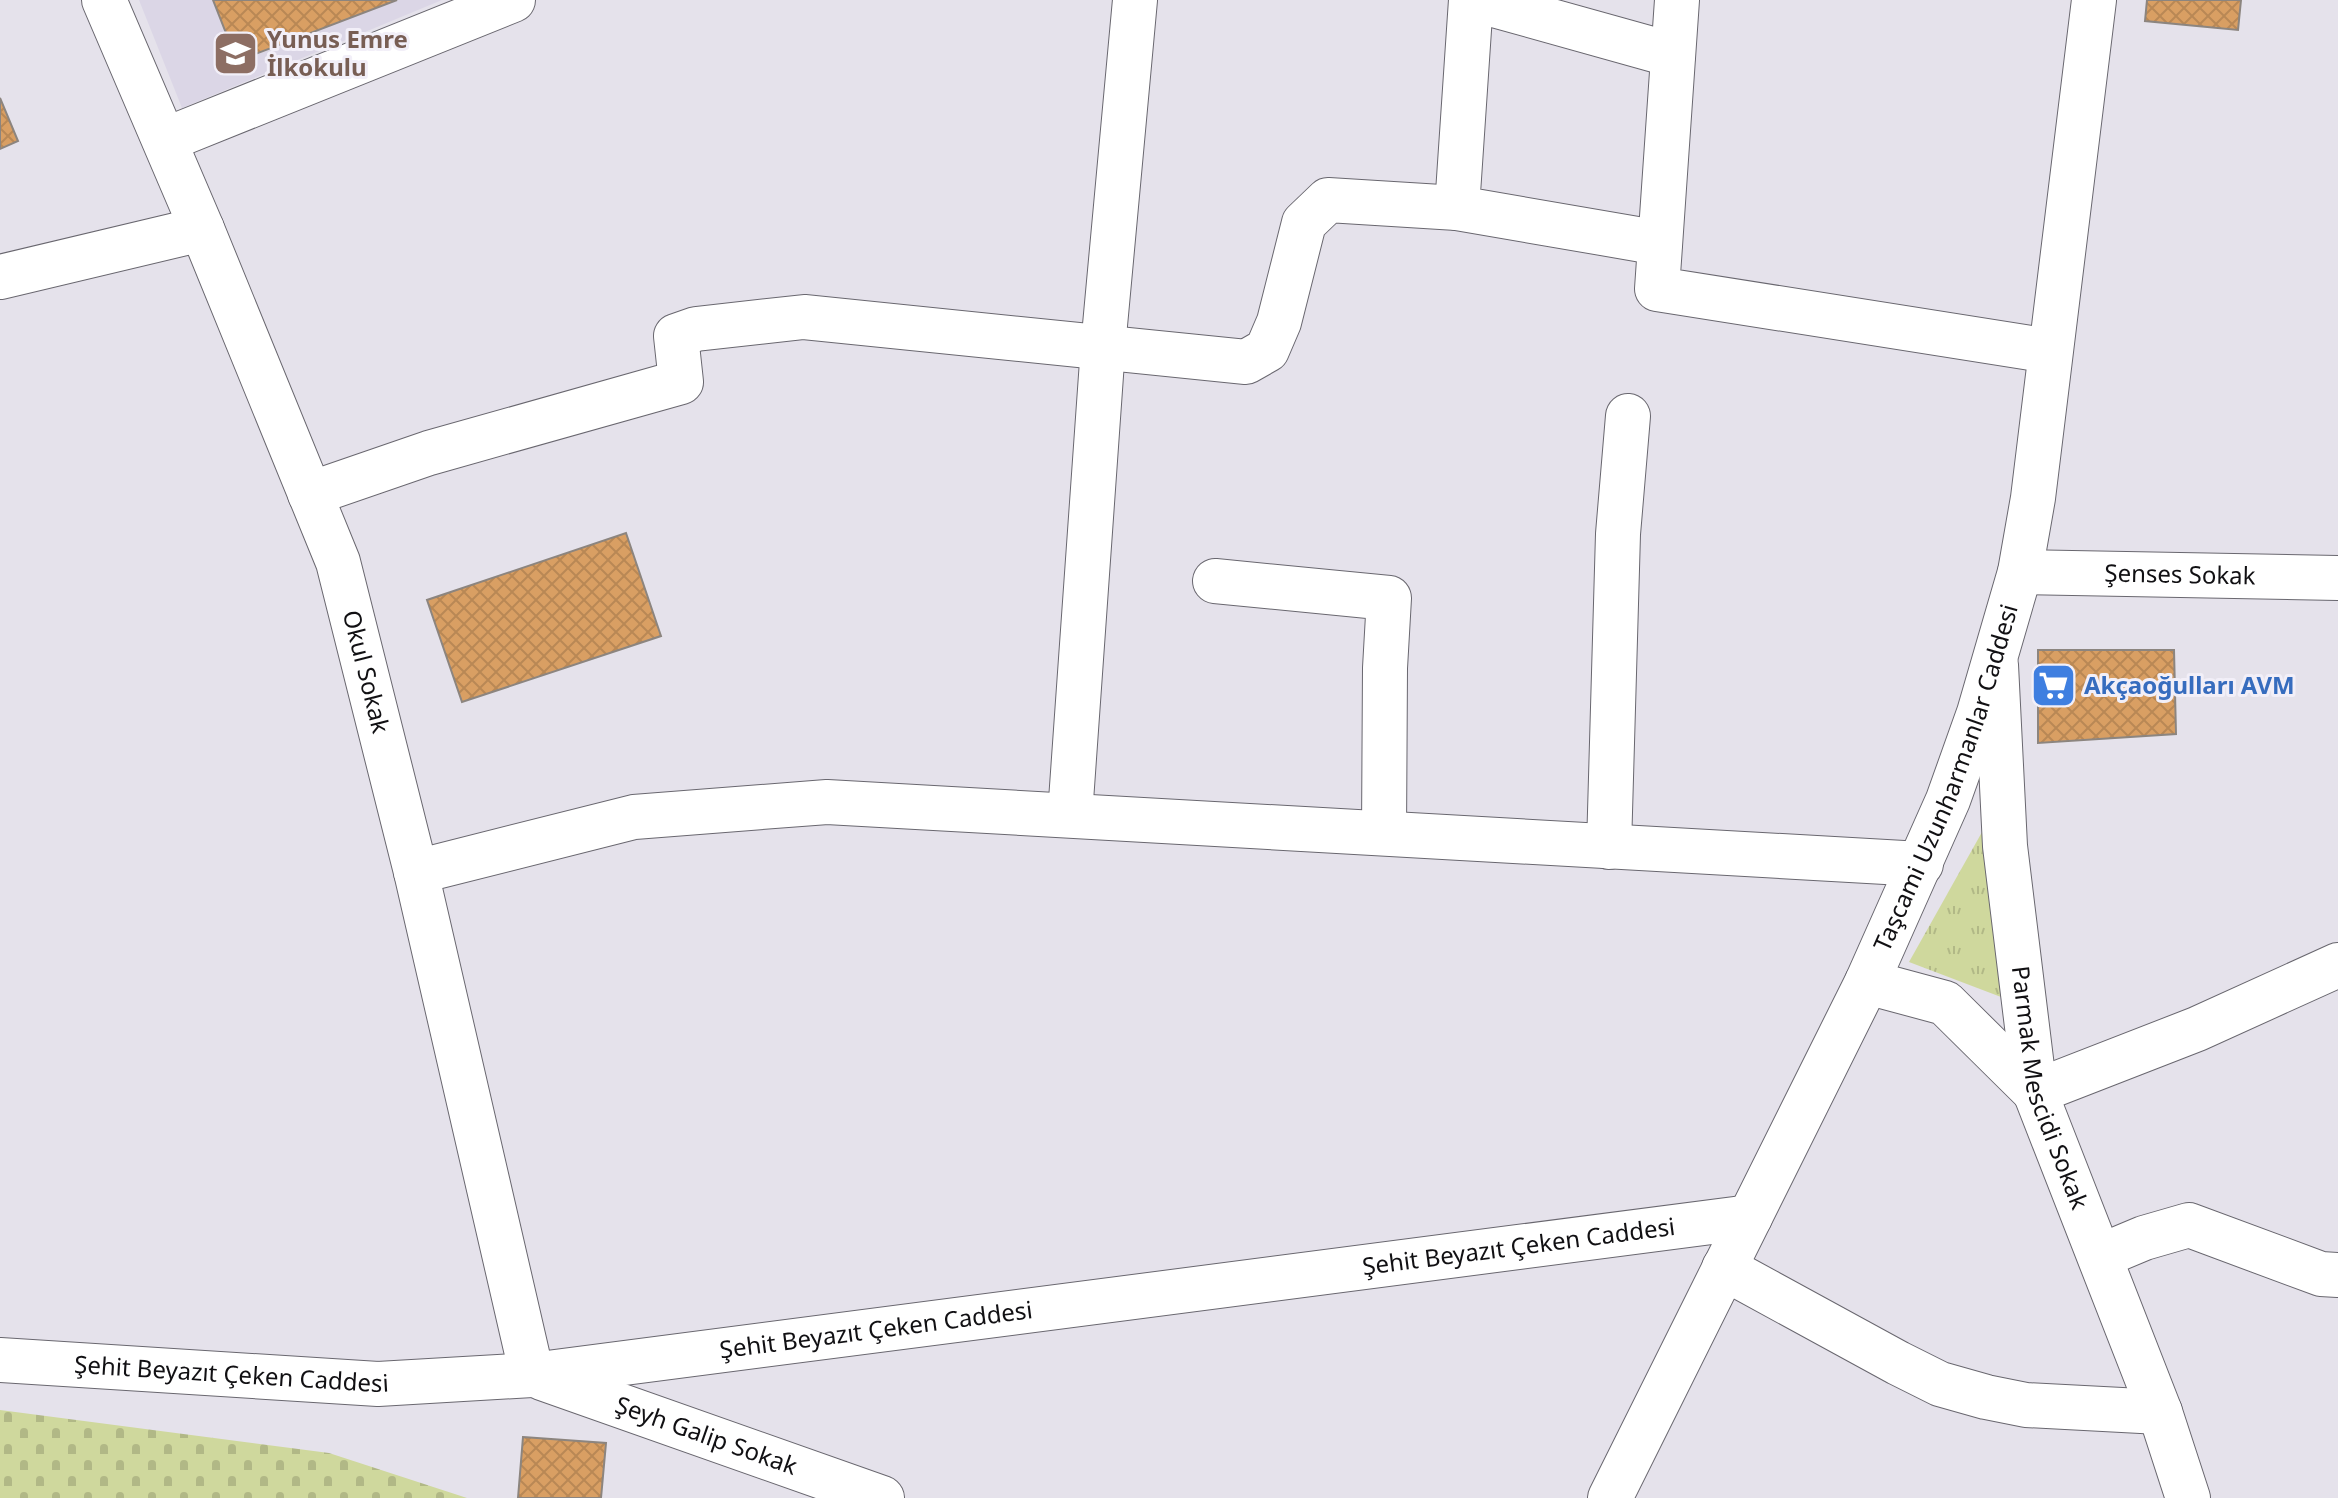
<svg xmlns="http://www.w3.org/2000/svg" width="2338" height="1498" viewBox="0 0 2338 1498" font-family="'Noto Sans',sans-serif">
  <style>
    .built { fill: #dbd6e6 }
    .grass { fill: url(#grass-tufts) }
    .cemetery { fill: url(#cemetery-stones) }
    .building { fill: url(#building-cross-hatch); stroke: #8c857f; stroke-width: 2 }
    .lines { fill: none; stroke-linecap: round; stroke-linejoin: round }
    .minor-casing { stroke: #69676f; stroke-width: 46 }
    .major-casing { stroke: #69676f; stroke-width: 46 }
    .minor { stroke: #fff; stroke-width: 44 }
    .major { stroke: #fff; stroke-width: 44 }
    .labels { text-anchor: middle; stroke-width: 6; stroke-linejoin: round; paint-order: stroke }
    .education-label { font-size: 24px; font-weight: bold; fill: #785e54; stroke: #f2eff8; text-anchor: start }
    .street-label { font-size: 24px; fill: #111013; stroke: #f2eff8 }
    .shop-label { font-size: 24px; font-weight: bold; fill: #366cbe; stroke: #f2eff8; text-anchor: start }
  </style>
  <defs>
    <pattern id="grass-tufts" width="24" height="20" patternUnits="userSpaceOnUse" patternTransform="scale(2)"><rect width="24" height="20" fill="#cfd89d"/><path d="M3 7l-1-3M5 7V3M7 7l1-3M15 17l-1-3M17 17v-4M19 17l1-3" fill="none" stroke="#b1b886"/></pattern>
    <pattern id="cemetery-stones" width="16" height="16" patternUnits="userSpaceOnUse" patternTransform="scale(2)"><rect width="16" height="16" fill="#cfd89d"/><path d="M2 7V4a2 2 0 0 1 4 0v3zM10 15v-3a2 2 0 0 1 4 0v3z" fill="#b1b886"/></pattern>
    <pattern id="building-cross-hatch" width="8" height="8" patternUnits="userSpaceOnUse" patternTransform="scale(2)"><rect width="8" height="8" fill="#d99f63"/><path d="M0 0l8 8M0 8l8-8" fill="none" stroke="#b98855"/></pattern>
  </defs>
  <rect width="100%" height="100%" fill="#e5e2eb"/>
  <!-- built -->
  <polygon class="built" points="139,0 442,0 182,108"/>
  <!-- grass -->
  <polygon class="grass" points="1986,825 2001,997 1909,962"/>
  <!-- cemetery -->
  <polygon class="cemetery" points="0,1410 329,1453 467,1498 0,1498"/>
  <!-- building -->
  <g class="building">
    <polygon points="213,0 397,0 237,61"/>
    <polygon points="2147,0 2241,0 2238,30 2145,21"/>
    <polygon points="0,98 18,141 0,149"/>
    <polygon points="626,533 661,636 462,702 427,600"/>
    <polygon points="2038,650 2174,650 2176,734 2038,743"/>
    <polygon points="523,1437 606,1443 601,1498 518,1498"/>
  </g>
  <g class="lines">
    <defs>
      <g id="minor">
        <path id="s1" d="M104,0L202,229L338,562L416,872L532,1375"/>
        <polyline points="1471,0 1457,208 1660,243"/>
        <polyline points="1476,0 1673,55"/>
        <polyline points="1677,0 1657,289 2050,351"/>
        <polyline points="165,140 513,0"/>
        <polyline points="0,277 202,229"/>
        <polyline points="310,494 429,453 681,382 676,336 696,329 804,317 1246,362 1267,350 1279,322 1304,223 1328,200 1457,208"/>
        <path id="s2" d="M2020,572L2338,578"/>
        <polyline points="1215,581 1389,598 1385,668 1384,833"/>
        <path id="s3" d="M1996,665L2005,846L2035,1092L2160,1412L2188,1498"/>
        <polyline points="1070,815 1103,347 1135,0"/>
        <polyline points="1609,847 1618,534 1628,416"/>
        <polyline points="416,872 634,817 827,802 1921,864"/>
        <polyline points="1867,982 1945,1003 2035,1092 2197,1029 2338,965"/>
        <polyline points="2101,1256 2144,1238 2189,1225 2321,1274 2338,1275"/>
        <polyline points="1724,1268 1898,1363 1940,1384 1986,1397 2026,1405 2160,1412"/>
        <path id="s4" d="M0,1360L378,1384L532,1375L1750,1217"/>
        <path id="s5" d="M542,1378L882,1498"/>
      </g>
      <g id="major">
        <path id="s6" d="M1610,1498L1867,982L1948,800L1979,713L2020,572L2033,498L2094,0"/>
      </g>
    </defs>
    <!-- minor casing -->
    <use href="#minor" class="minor-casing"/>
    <!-- major casing -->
    <use href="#major" class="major-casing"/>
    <!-- minor -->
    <use href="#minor" class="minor"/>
    <!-- major -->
    <use href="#major" class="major"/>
  </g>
  <!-- icons -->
  <defs>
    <symbol id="school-square" viewBox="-11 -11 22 22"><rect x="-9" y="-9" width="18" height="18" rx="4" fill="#8d6e63" stroke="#f2eff8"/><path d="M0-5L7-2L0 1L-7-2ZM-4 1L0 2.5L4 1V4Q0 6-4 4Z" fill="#fff"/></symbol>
    <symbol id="supermarket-square" viewBox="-11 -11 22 22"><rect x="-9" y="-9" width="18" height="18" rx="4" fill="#3f7fe0" stroke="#f2eff8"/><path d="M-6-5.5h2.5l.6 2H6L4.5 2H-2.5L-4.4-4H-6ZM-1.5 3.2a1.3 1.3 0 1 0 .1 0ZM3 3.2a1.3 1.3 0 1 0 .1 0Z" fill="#fff"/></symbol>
  </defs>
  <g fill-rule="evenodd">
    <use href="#school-square" x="210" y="28" width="51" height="51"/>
    <use href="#supermarket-square" x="2028" y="660" width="51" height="51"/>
  </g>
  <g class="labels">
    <!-- education labels -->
    <g class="education-label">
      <text x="267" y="48">Yunus Emre<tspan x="267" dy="28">İlkokulu</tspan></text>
    </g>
    <!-- street labels -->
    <g class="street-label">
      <text dy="8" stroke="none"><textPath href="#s2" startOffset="160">Şenses Sokak</textPath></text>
      <text dy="8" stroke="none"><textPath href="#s1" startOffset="722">Okul Sokak</textPath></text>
      <text dy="8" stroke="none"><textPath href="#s6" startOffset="796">Taşcami Uzunharmanlar Caddesi</textPath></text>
      <text dy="8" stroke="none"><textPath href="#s3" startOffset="428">Parmak Mescidi Sokak</textPath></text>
      <text dy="8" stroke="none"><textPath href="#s4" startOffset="1528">Şehit Beyazıt Çeken Caddesi</textPath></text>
      <text dy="8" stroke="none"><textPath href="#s4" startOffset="880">Şehit Beyazıt Çeken Caddesi</textPath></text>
      <text dy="8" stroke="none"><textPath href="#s4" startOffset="232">Şehit Beyazıt Çeken Caddesi</textPath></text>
      <text dy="8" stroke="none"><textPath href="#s5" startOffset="174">Şeyh Galip Sokak</textPath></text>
    </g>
    <!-- shop labels -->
    <g class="shop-label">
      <text x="2084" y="694">Akçaoğulları AVM</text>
    </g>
  </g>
</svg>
